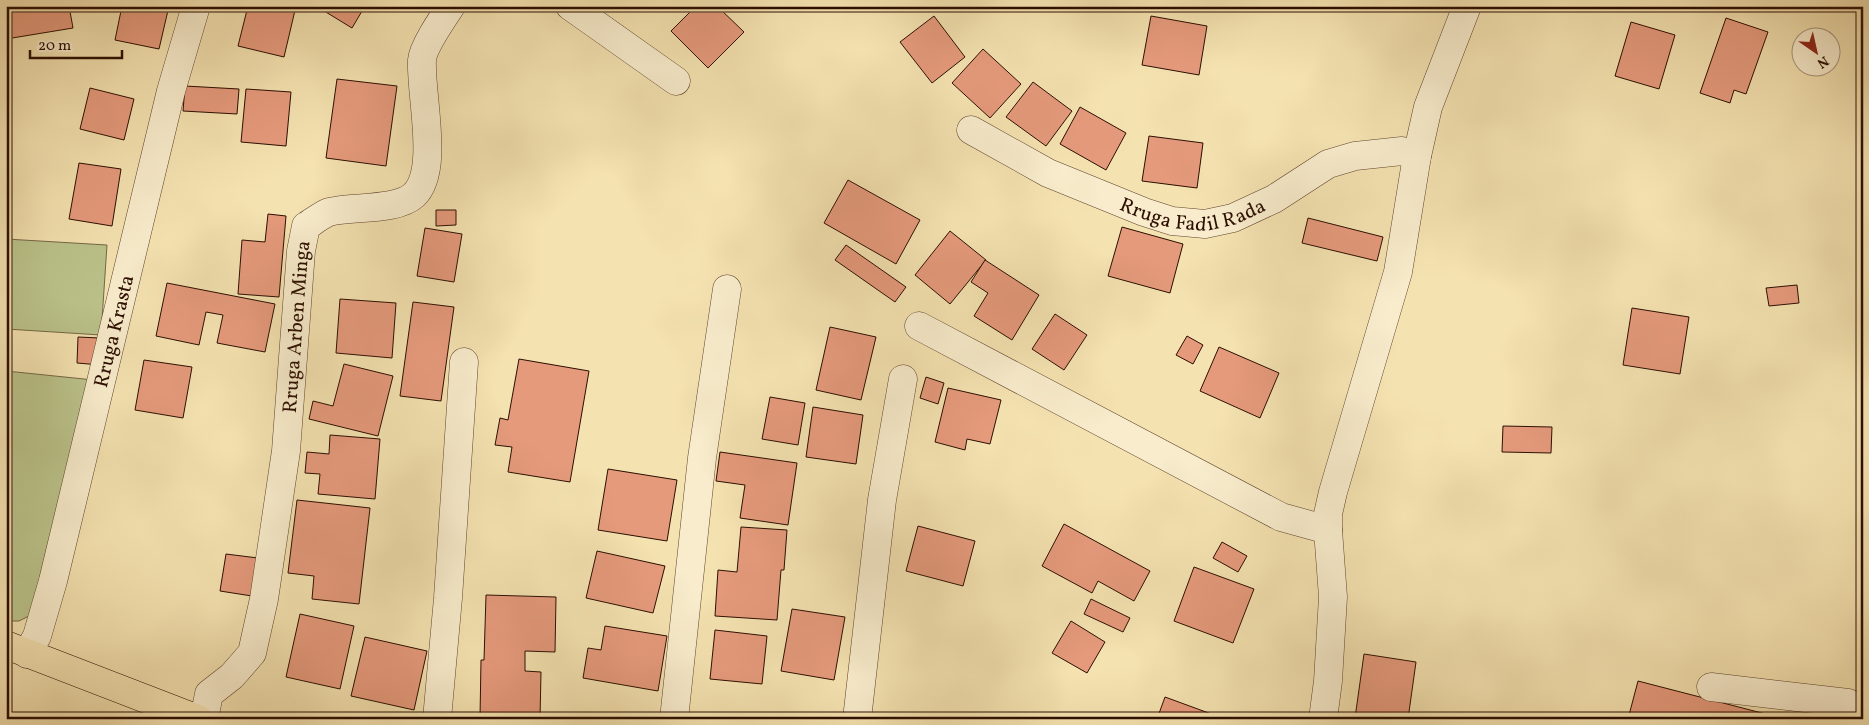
<svg xmlns="http://www.w3.org/2000/svg" width="1869" height="725" viewBox="0 0 1869 725" font-family="Vollkorn,serif">
  <style>
    .green { fill: #bbc38b; stroke: #746846 }
    .building { fill: #e59a7c; stroke: #2c0e00 }
    .lines { fill: none; stroke-linecap: round; stroke-linejoin: round }
    .minor-casing { stroke: #5e432c; stroke-width: 29 }
    .major-casing { stroke: #2c0e00; stroke-width: 29 }
    .minor { stroke: #f8eccc; stroke-width: 28 }
    .major { stroke: #f4e2b0; stroke-width: 28 }
    .labels { text-anchor: middle; stroke-width: 4; stroke-linejoin: round; paint-order: stroke }
    .street-label { font-size: 20px; fill: #2c0e00; stroke: #f8eccc }
  </style>
  <rect width="100%" height="100%" fill="#f4e2b0"/>
  <filter id="stains"><feTurbulence type="fractalNoise" baseFrequency=".004" numOctaves="4"/><feColorMatrix values="0 0 0 0 .2 0 0 0 0 .09 0 0 0 0 .02 0 0 0 .5 -.17"/></filter>
  <radialGradient id="worn" r=".72"><stop offset=".6" stop-color="#630" stop-opacity="0"/><stop offset="1" stop-color="#630" stop-opacity=".3"/></radialGradient>
  <!-- green -->
  <g class="green">
    <polygon points="6,239 107,245 101,335 6,329"/>
    <polygon points="6,371 94,380 31,615 19,621 6,621"/>
  </g>
  <!-- building -->
  <g class="building">
    <polygon points="6,6 69,6 73,28 6,39"/>
    <polygon points="122,6 169,6 159,49 115,40"/>
    <polygon points="248,6 296,6 284,57 238,46"/>
    <polygon points="316,6 365,6 352,28"/>
    <polygon points="696,6 717,6 744,32 708,68 671,31"/>
    <polygon points="934,16 965,57 932,83 900,42"/>
    <polygon points="1151,16 1207,26 1199,75 1142,65"/>
    <polygon points="1726,18 1768,32 1746,94 1734,90 1730,103 1700,93"/>
    <polygon points="1631,22 1675,35 1659,89 1615,76"/>
    <polygon points="983,49 1021,84 990,118 952,83"/>
    <polygon points="337,79 397,86 386,166 326,158"/>
    <polygon points="1033,82 1072,111 1046,146 1006,117"/>
    <polygon points="185,86 239,89 237,114 183,111"/>
    <polygon points="90,88 134,99 124,140 80,129"/>
    <polygon points="246,89 291,92 286,146 241,142"/>
    <polygon points="1080,107 1126,133 1106,170 1060,144"/>
    <polygon points="1149,136 1203,143 1197,188 1142,181"/>
    <polygon points="79,163 121,169 112,226 69,219"/>
    <polygon points="848,180 920,220 896,264 824,223"/>
    <polygon points="436,210 456,210 456,225 436,226"/>
    <polygon points="268,214 286,216 279,297 238,294 242,240 265,242"/>
    <polygon points="1308,218 1383,237 1377,261 1302,243"/>
    <polygon points="1122,227 1183,244 1170,293 1108,276"/>
    <polygon points="425,228 462,234 454,282 417,276"/>
    <polygon points="950,231 986,260 950,304 915,275"/>
    <polygon points="846,245 906,287 895,302 835,260"/>
    <polygon points="985,260 1039,295 1012,340 974,316 988,293 971,282"/>
    <polygon points="167,283 275,304 265,352 217,343 223,315 206,312 199,345 156,336"/>
    <polygon points="1797,285 1799,303 1769,306 1766,288"/>
    <polygon points="340,299 396,303 392,358 336,353"/>
    <polygon points="413,302 454,307 441,401 400,396"/>
    <polygon points="1632,308 1689,317 1680,374 1623,365"/>
    <polygon points="1055,314 1087,335 1064,370 1032,349"/>
    <polygon points="830,327 876,337 861,400 816,390"/>
    <polygon points="1187,336 1203,345 1193,364 1176,355"/>
    <polygon points="78,337 100,338 100,365 77,363"/>
    <polygon points="1219,347 1279,373 1260,418 1200,391"/>
    <polygon points="519,359 589,371 570,482 508,472 512,447 495,445 500,418 508,420"/>
    <polygon points="144,360 192,367 183,418 135,410"/>
    <polygon points="344,364 393,376 378,436 309,419 313,401 333,406"/>
    <polygon points="926,377 944,383 938,404 920,398"/>
    <polygon points="948,388 1001,400 990,444 967,439 965,450 935,442"/>
    <polygon points="770,397 805,403 798,445 762,439"/>
    <polygon points="813,407 863,415 856,464 806,457"/>
    <polygon points="1503,426 1552,427 1551,453 1502,452"/>
    <polygon points="330,435 380,439 375,499 318,494 320,474 305,473 307,452 329,454"/>
    <polygon points="720,452 797,463 788,525 740,518 745,485 716,481"/>
    <polygon points="608,469 677,480 667,541 598,530"/>
    <polygon points="297,500 370,508 359,604 312,599 314,576 288,573"/>
    <polygon points="1064,524 1150,571 1134,601 1098,581 1092,593 1042,566"/>
    <polygon points="918,526 975,541 963,586 906,571"/>
    <polygon points="741,527 787,530 784,570 781,570 777,620 715,616 718,570 737,572"/>
    <polygon points="1222,542 1247,556 1238,572 1213,558"/>
    <polygon points="597,551 665,566 653,613 586,598"/>
    <polygon points="226,554 258,558 252,596 220,591"/>
    <polygon points="1194,567 1254,589 1233,643 1174,621"/>
    <polygon points="486,595 556,597 555,652 525,651 525,671 541,672 540,719 480,718 481,660 484,660"/>
    <polygon points="1091,599 1130,618 1123,632 1084,614"/>
    <polygon points="792,609 845,617 834,680 781,671"/>
    <polygon points="300,614 354,626 340,689 286,677"/>
    <polygon points="1071,621 1105,642 1087,673 1052,653"/>
    <polygon points="605,626 667,636 658,691 583,678 588,648 601,650"/>
    <polygon points="715,630 767,636 762,684 710,679"/>
    <polygon points="365,637 427,651 414,710 351,696"/>
    <polygon points="1364,654 1416,662 1408,719 1355,718"/>
    <polygon points="1638,681 1785,719 1628,719"/>
    <polygon points="1165,697 1225,719 1157,719"/>
    <polygon points="1602,715 1615,719 1601,719"/>
  </g>
  <g class="lines">
    <defs>
      <g id="minor">
        <polyline points="570,6 676,81"/>
        <path id="s1" d="M971,130L1048,173L1144,212L1172,221L1205,224L1233,218L1274,199L1328,164L1355,156L1402,151L1417,156"/>
        <polyline points="919,326 1281,517 1328,530"/>
        <path id="s2" d="M27,654L37,636L53,581L171,91L196,6"/>
        <polyline points="1711,687 1848,703 1857,719"/>
        <path id="s3" d="M204,719L209,694L232,676L252,653L264,599L286,451L301,251L306,226C313,222 321,215 329,212C352,206 397,211 414,195C440,171 420,94 422,60C423,47 443,18 451,6"/>
        <polyline points="437,719 448,598 464,362"/>
        <polyline points="674,719 702,458 727,289"/>
        <polyline points="857,719 882,500 903,379"/>
        <polyline points="1323,719 1328,681 1333,597 1328,530 1328,514 1333,492 1398,272 1417,156 1428,107 1467,6"/>
      </g>
      <polyline id="major" points="6,645 198,719"/>
    </defs>
    <!-- minor casing -->
    <use href="#minor" class="minor-casing"/>
    <!-- major casing -->
    <use href="#major" class="major-casing"/>
    <!-- minor -->
    <use href="#minor" class="minor"/>
    <!-- major -->
    <use href="#major" class="major"/>
  </g>
  <g class="labels">
    <!-- street labels -->
    <g class="street-label">
      <text dy="7" stroke="none"><textPath href="#s1" startOffset="242">Rruga Fadil Rada</textPath></text>
      <text dy="7" stroke="none"><textPath href="#s3" startOffset="415">Rruga Arben Minga</textPath></text>
      <text dy="7" stroke="none"><textPath href="#s2" startOffset="335">Rruga Krasta</textPath></text>
    </g>
  </g>
  <!-- margin -->
  <rect width="1869" height="725" fill="none" stroke="#f4e2b0" stroke-width="25"/>
  <rect x="8" y="8" width="1854" height="710" fill="none" stroke="#2c0e00" stroke-width="2.5"/>
  <rect x="12" y="12" width="1844" height="700" fill="none" stroke="#2c0e00"/>
  <!-- north arrow -->
  <g transform="translate(1816 52) rotate(146)"><circle r="24" fill="#f8eccc" stroke="#a6937a"/>
  <path d="M0-4L9 19L0 12L-9 19Z" fill="#8f2418"/>
  <text y="-8" font-size="14" font-weight="bold" text-anchor="middle" fill="#2c0e00">N</text>
  </g>
  <!-- scale -->
  <path d="M30 50v8h92v-8" fill="none" stroke="#2c0e00" stroke-width="2.5"/>
  <text x="38" y="50" font-size="15" fill="#2c0e00" stroke="#f8eccc" stroke-width="4" paint-order="stroke">20 m</text>
  <rect width="100%" height="100%" filter="url(#stains)"/>
  <rect width="100%" height="100%" fill="url(#worn)"/>
</svg>
